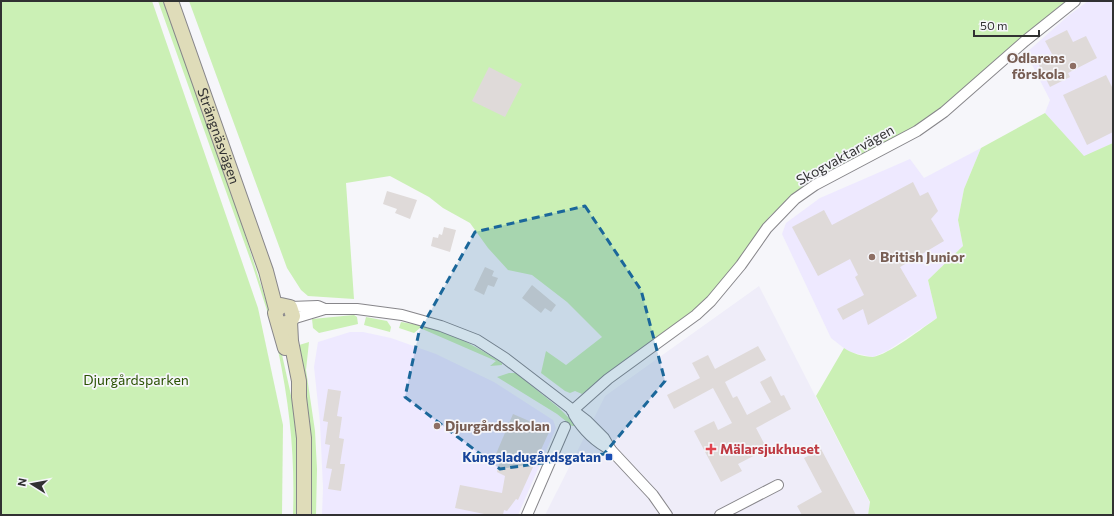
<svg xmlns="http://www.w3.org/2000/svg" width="1114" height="516" viewBox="0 0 1114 516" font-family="Commissioner,sans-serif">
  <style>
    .built { fill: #efedf9 }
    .education { fill: #eee9ff }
    .green { fill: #cbf0b5 }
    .building { fill: #dfdad9 }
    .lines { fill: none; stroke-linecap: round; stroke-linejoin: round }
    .street-casing { stroke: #87868a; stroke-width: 12 }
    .secondary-casing { stroke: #87868a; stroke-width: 16 }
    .street { stroke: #fff; stroke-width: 10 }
    .secondary { stroke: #dfdcb9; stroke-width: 14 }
    .marked { fill: #1b679a; fill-opacity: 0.2; stroke: #1b679a; stroke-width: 3; stroke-dasharray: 8 5; stroke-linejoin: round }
    .education-dot { fill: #8d6e63; stroke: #f6f6fa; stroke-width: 1.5 }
    .health-dot { fill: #e0444e; stroke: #f6f6fa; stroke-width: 1.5 }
    .transit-dot { fill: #1a4fb4; stroke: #f6f6fa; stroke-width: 1.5 }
    .labels { text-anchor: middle; stroke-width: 3.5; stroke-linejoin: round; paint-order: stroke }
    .education-label { font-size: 14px; font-weight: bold; fill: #785e54; stroke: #f6f6fa; text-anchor: start }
    .street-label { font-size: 14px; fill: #313132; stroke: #f6f6fa }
    .park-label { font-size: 14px; fill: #2a5202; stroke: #f6f6fa }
    .health-label { font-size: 14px; font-weight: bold; fill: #be3a42; stroke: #f6f6fa; text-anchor: start }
    .transit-label { font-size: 14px; font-weight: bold; fill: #164399; stroke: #f6f6fa; text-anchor: end }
  </style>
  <rect width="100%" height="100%" fill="#f6f6fa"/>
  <!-- built -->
  <polygon class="built" points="759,286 870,503 868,515 545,515 605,396"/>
  <!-- education -->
  <g class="education">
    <polygon points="1088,1 1113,1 1113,143 1084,157 1045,113 1050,100 1026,53 1068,16"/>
    <polygon points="981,148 964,189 958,220 963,246 928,280 937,318 887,351 873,357 849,352 831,338 782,234 786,223 820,198 910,159 924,178"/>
    <polygon points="350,332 363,332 391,338 436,354 494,382 553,420 556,428 518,515 322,515 323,488 320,423 314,367 318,342"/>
  </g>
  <!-- green -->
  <g class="green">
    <polygon points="1,1 152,1 258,308 283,425 282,515 1,515"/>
    <polygon points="158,1 163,1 234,200 269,310 270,320 253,267"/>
    <polygon points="189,1 1068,1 951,101 925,121 800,190 770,216 721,284 701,305 582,394 575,391 570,393 565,391 541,373 546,351 566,365 602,337 567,302 532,275 508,270 488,248 470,223 443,208 429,197 390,176 346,183 354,299 308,296 301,290 287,268"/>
    <path d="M1045,113L1084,156L1113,143V515H868L870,502L816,396L844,348C850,353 865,357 873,357C888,355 924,327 937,318L928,280L963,246L958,220L964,189L981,148Z"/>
    <polygon points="354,315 357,317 358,324 319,333 313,328 312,319"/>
    <polygon points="366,317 387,321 391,327 390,332 364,325"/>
    <path d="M401,322C438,327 471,342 502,363V365L490,366L496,361L420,328L414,333L399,328Z"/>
    <path d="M309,342L306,370L315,431L317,469L316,515H311C314,455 307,404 296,346Z"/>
    <path d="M278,350H281L294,409L299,472L297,515H293C295,456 290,408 278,350Z"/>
    <polygon points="509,373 516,373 559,408 577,426 572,426 557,414 497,377"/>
  </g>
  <!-- building -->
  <g class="building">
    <polygon points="1067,30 1073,42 1086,36 1097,58 1068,73 1070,77 1050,87 1037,61 1052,54 1045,41"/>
    <polygon points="489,67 522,84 505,117 472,101"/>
    <polygon points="1106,75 1113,89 1113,132 1087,145 1063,95"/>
    <polygon points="913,182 920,196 928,192 938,211 931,219 944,241 900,267 917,296 868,325 863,309 843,320 837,309 864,295 855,277 858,275 850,259 818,276 792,227 824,210 832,225"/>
    <polygon points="387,191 417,200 410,219 395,213 397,209 383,204"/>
    <polygon points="444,227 456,230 450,252 431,246 433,237 438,238 439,234 442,235"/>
    <polygon points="485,267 494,271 492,276 498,278 494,287 488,285 484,295 474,290"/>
    <polygon points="532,285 556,305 551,312 545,308 541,313 522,298"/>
    <polygon points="758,346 766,360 725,382 733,398 737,396 747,415 771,402 760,382 771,376 781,396 784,395 791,409 756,428 767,449 738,464 742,471 721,482 694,431 714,421 718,430 732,423 713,388 674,409 667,395 700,378 692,363 708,355 715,369"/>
    <polygon points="328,389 341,391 337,416 342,417 339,438 344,439 340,464 345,464 341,491 328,489 332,469 326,468 330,445 325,444 328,422 323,421"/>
    <polygon points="513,414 550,430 518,500 516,499 507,511 504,510 503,515 489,515 455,508 460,485 502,493 505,476 497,472 501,456 496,454"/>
    <polygon points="821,449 856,515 802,515 797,506 822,492 804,458"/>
  </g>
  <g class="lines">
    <defs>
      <g id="street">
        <polyline points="290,307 318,306 325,309 357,309 402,315 441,326 477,340 505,358 587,421 604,438 611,450 653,495 667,515"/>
        <polyline points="292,319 325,309"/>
        <polyline points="572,411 608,379 696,315 711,301 741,265 767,228 795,199 815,185 917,131 944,112 1025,41 1075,1"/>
        <path d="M574,415C583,430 595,442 611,450"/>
        <polyline points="527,515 565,427"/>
        <polyline points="720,515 778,485"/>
      </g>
      <g id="secondary">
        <path id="s1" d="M171,1L266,271L276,309"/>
        <polyline points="290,321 291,341 299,381 299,397 304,438 304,515"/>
        <path d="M278,322C285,325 291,323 293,316L290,307L281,305L275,313L285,348"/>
      </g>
    </defs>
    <!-- street casing -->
    <use href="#street" class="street-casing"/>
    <!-- secondary casing -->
    <use href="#secondary" class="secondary-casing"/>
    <!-- street -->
    <use href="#street" class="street"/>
    <!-- secondary -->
    <use href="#secondary" class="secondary"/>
  </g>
  <!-- marked area -->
  <path class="marked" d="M585,206L641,290L665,381L604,454L500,469L405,397L419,332L475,232Z"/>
  <!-- markers -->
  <g class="education-dot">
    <circle cx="1073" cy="66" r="4"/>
    <circle cx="872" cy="257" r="4"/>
    <circle cx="437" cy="426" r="4"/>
  </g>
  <path class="health-dot" d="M709 443h4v4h4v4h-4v4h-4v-4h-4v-4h4z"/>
  <rect class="transit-dot" x="605" y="453" width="8" height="8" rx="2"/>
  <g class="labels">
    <!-- education labels -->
    <g class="education-label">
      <text x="1065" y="63" text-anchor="end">Odlarens<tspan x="1065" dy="16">förskola</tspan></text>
      <text x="880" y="262">British Junior</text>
      <text x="445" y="431">Djurgårdsskolan</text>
    </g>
    <!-- street labels -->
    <g class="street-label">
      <text dy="5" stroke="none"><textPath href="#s1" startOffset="143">Strängnäsvägen</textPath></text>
      <text transform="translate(845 155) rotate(-29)" y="5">Skogvaktarvägen</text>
    </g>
    <!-- park labels -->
    <g class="park-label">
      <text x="136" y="385">Djurgårdsparken</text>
    </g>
    <!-- health labels -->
    <g class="health-label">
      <text x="720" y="454">Mälarsjukhuset</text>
    </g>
    <!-- transit labels -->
    <g class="transit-label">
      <text x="601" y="462">Kungsladugårdsgatan</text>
    </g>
  </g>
  <!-- border -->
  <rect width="1114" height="516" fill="none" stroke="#313132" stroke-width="4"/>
  <!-- north arrow -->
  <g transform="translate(32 484) rotate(281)" stroke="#f6f6fa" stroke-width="3" paint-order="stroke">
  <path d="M0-3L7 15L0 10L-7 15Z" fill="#313132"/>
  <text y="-6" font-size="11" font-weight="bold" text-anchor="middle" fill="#313132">N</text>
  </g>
  <!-- scale -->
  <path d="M974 30v6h65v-6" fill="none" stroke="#313132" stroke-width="2"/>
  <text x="980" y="30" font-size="12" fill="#313132" stroke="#f6f6fa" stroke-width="3" paint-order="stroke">50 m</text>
</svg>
